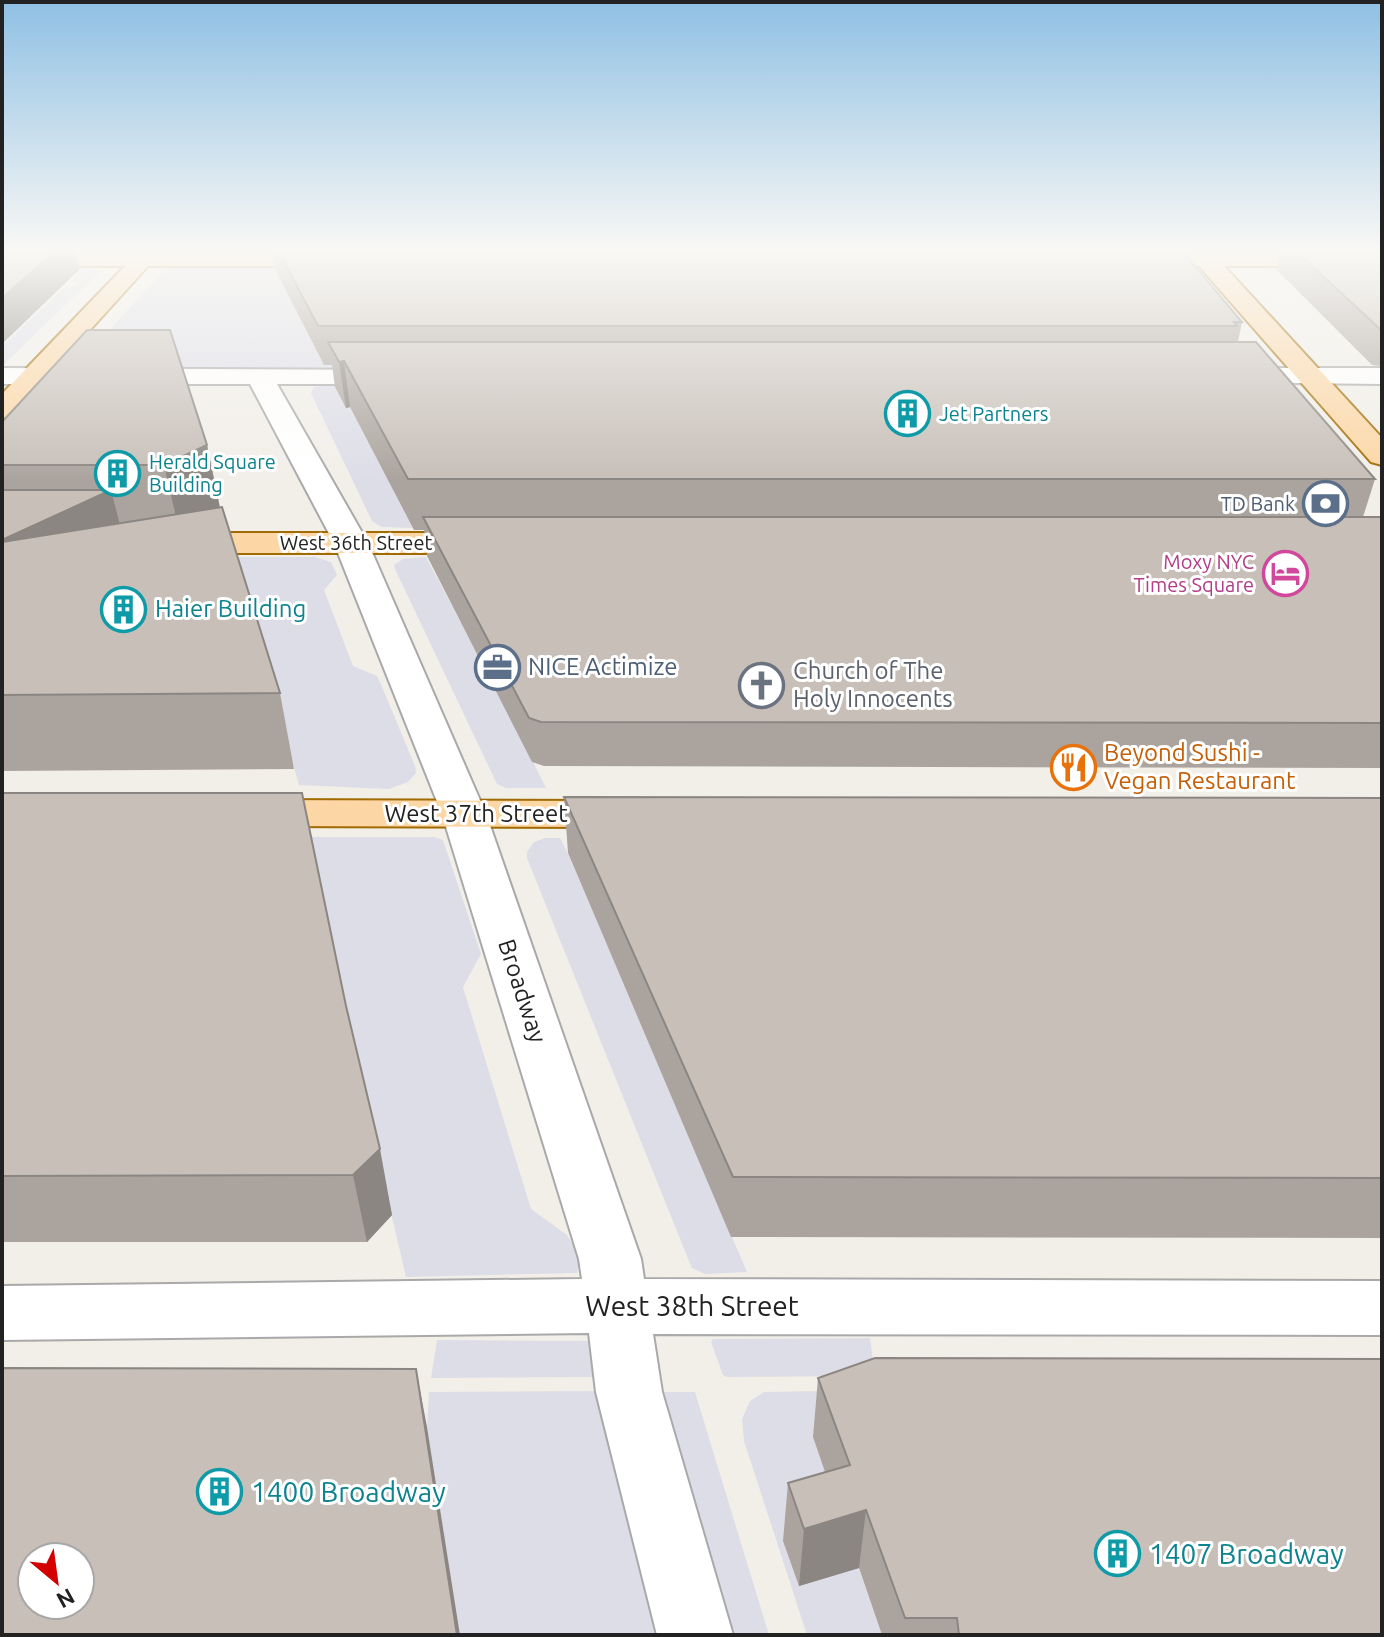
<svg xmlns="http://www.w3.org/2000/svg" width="1384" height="1637" viewBox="0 0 1384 1637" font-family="Ubuntu,sans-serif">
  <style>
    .plaza { fill: #dddde8 }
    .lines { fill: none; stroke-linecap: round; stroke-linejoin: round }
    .minor-casing { stroke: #a9a9a9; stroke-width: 4 }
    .major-casing { stroke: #a06b00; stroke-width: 4 }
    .minor { fill: #fff; fill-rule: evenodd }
    .major { fill: #fcd6a4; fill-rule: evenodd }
    .wall { fill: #aba49e }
    .shaded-wall { fill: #8b8681 }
    .building { fill: #c7bfb8; stroke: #8b8681; stroke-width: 2; fill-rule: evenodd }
    .labels { text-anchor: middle; stroke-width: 6; stroke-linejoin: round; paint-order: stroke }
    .far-culture-label { font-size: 20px; fill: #0d838f; stroke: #fff; text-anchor: start }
    .far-service-label { font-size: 20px; fill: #4e5e75; stroke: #fff; text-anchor: end }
    .far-street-label { font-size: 20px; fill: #222; stroke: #fff }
    .far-hotel-label { font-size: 20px; fill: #b23c85; stroke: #fff; text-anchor: end }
    .culture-label { font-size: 24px; fill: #0d838f; stroke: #fff; text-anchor: start }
    .service-label { font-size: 24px; fill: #4e5e75; stroke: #fff; text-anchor: start }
    .worship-label { font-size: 24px; fill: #5b616d; stroke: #fff; text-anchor: start }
    .food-label { font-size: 24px; fill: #c56008; stroke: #fff; text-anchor: start }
    .street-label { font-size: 24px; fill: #222; stroke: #fff }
    .near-street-label { font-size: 28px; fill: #222; stroke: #fff }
    .near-culture-label { font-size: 28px; fill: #0d838f; stroke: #fff; text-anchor: start }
  </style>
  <rect width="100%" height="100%" fill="#f2efe9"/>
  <!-- plaza -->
  <g class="plaza">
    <polygon points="85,267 101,271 2,366 2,346 65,287 73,287 77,282 71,281"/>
    <polygon points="168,267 275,267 322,362 348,359 343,370 80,368 78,363"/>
    <polygon points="338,384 375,453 413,528 382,527 372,521 311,393 314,387"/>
    <polygon points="230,557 315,557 331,562 337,575 324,590 353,666 377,676 380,682 415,766 416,773 408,782 389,789 299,785 263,657"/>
    <polygon points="426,557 512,719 546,788 506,788 497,784 395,569 394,565 403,559"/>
    <polygon points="310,837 434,837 443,840 481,954 463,987 531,1209 567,1235 575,1248 579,1265 577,1273 406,1277 358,1072"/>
    <polygon points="545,838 560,838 569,856 747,1272 705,1274 692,1268 689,1261 527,858 527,852 534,842"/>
    <polygon points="870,1338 875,1376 727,1377 723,1375 711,1342 713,1339"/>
    <polygon points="437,1340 592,1341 602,1377 431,1378"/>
    <polygon points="876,1390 813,1437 882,1635 807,1635 744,1441 742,1419 750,1401 764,1392"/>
    <polygon points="604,1391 673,1635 460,1635 427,1427 429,1392"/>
    <polygon points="650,1392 695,1392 769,1635 719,1635"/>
  </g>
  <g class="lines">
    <defs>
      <g id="minor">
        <polygon points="2,368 401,370 405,376 401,382 392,384 277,384 368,543 486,814 641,1259 644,1279 1382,1281 1382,1335 653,1334 662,1392 733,1635 657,1635 596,1392 589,1333 2,1340 2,1286 582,1279 579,1259 442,814 334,543 250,384 2,384"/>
        <polygon points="1224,368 1382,368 1382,384 1215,382 1211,376 1215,370"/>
      </g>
      <g id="major">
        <polygon points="2,252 332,252 343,259 332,266 148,266 12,416 2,418 2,394 125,266 2,266"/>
        <polygon points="1128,252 1382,252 1382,266 1224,266 1382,438 1382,465 1371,462 1199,266 1120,264 1117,259"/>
        <polygon points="172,533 484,533 496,536 501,543 496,550 484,553 172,553 160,550 155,543 160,536"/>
        <polygon points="248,800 624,801 639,805 646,814 639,823 624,827 248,826 233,822 226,813 233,804"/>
      </g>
    </defs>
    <!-- minor casing -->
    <use href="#minor" class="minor-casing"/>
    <!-- major casing -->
    <use href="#major" class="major-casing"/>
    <!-- minor -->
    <use href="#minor" class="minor"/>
    <!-- major -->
    <use href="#major" class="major"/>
  </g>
  <!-- wall -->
  <g class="wall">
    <polygon points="272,252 1183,252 1242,322 1238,342 1375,479 1363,517 1382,517 1382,768 544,766 532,762 427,556 424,530 414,530 350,407 346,408 335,387 332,365 324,365 275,269"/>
    <polygon points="1280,252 1382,252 1382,366 1372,365 1276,269"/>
    <polygon points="138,330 207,445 220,507 280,693 294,769 2,771 2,422"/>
    <polygon points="2,793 346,1006 392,1215 367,1242 2,1242"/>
    <polygon points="564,797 1382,798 1382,1238 731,1237 568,853"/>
    <polygon points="818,1378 1382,1635 882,1635 859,1568 799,1586 783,1541 788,1483 825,1472 813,1437"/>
  </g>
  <!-- shaded-wall -->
  <g class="shaded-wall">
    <polygon points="54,252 76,252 80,269 2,344 2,298"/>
    <polygon points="344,361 350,407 346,408 339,362"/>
    <polygon points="207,445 220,509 179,530 164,465"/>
    <polygon points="111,490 128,556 2,560 2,540"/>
    <polygon points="380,1149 392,1215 367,1242 353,1175"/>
    <polygon points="416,1369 427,1427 460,1635 457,1635"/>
    <polygon points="866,1510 859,1568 799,1586 804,1529"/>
  </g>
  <!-- building -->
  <g class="building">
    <polygon points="2,252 54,252 2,298"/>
    <polygon points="279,252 1183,252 1242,322 1234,322 1237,326 318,326"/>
    <polygon points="1297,252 1382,252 1382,331"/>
    <polygon points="87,330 170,330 207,445 164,465 2,465 2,422"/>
    <polygon points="328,342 1256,342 1375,479 408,479 344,361 339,362"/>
    <polygon points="2,490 111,490 2,540"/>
    <polygon points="222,507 280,693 2,695 2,542"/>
    <polygon points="423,517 1382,517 1382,723 541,722 529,718"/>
    <polygon points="2,793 302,793 346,1006 380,1149 353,1175 2,1176"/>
    <polygon points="564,797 1382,798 1382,1178 733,1177"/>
    <polygon points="875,1358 1382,1359 1382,1635 959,1635 957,1618 905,1618 866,1510 804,1529 788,1483 850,1465 818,1378"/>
    <path d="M2,1368L416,1369L457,1635H2ZM32,1557H80V1605H32Z"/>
  </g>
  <!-- sky -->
  <linearGradient id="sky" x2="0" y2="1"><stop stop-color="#8fc0e4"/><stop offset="0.52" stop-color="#f9f8f5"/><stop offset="1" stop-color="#f9f8f5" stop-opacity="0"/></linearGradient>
  <rect width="1384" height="481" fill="url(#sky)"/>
  <!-- icons -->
  <defs>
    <symbol id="building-ring" viewBox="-11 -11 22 22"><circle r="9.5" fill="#fff" stroke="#0f9aa8" stroke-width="1.5"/><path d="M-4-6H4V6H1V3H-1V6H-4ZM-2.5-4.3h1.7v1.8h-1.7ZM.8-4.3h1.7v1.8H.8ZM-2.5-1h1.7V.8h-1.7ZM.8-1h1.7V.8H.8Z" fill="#0f9aa8"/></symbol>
    <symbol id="bank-ring" viewBox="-11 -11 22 22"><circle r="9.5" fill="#fff" stroke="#5c6f8a" stroke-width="1.5"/><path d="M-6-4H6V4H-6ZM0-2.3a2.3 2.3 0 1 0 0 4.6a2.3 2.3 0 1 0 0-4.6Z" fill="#5c6f8a"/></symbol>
    <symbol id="hotel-ring" viewBox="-11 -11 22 22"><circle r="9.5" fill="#fff" stroke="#d1479c" stroke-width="1.5"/><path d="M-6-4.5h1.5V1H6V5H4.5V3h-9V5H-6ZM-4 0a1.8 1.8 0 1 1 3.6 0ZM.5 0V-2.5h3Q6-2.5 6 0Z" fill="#d1479c"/></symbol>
    <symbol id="office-ring" viewBox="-11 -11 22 22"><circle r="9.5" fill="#fff" stroke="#5c6f8a" stroke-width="1.5"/><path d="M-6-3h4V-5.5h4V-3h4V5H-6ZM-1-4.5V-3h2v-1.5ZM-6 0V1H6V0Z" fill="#5c6f8a"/></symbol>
    <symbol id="church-ring" viewBox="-11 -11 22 22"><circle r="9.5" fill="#fff" stroke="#6b7280" stroke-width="1.5"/><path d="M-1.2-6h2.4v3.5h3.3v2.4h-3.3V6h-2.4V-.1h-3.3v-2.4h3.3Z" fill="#6b7280"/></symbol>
    <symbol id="restaurant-ring" viewBox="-11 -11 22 22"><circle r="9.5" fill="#fff" stroke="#e8710a" stroke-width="1.5"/><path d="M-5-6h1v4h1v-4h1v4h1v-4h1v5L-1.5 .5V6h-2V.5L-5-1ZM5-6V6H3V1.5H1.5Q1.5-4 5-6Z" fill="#e8710a"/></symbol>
  </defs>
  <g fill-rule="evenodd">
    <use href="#building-ring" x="882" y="388" width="51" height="51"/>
    <use href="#building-ring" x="92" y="448" width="51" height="51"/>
    <use href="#bank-ring" x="1300" y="478" width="51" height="51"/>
    <use href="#hotel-ring" x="1260" y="548" width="51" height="51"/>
    <use href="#building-ring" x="98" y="584" width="51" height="51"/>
    <use href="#office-ring" x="472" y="642" width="51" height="51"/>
    <use href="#church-ring" x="736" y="660" width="51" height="51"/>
    <use href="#restaurant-ring" x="1048" y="742" width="51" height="51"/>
    <use href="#building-ring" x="194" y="1466" width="51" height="51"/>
    <use href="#building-ring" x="1092" y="1528" width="51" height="51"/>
  </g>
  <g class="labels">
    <!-- far-culture labels -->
    <g class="far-culture-label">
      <text x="939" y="421">Jet Partners</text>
      <text x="149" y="469">Herald Square<tspan x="149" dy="23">Building</tspan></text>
    </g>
    <!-- far-service labels -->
    <g class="far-service-label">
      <text x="1295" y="511">TD Bank</text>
    </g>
    <!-- far-street labels -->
    <g class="far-street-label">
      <text x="356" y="550">West 36th Street</text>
    </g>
    <!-- far-hotel labels -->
    <g class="far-hotel-label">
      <text x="1254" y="569">Moxy NYC<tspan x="1254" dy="23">Times Square</tspan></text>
    </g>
    <!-- culture labels -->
    <g class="culture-label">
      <text x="155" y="617">Haier Building</text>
    </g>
    <!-- service labels -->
    <g class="service-label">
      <text x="528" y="675">NICE Actimize</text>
    </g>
    <!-- worship labels -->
    <g class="worship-label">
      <text x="793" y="679">Church of The<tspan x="793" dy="28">Holy Innocents</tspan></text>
    </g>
    <!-- food labels -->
    <g class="food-label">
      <text x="1104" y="761">Beyond Sushi -<tspan x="1104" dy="28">Vegan Restaurant</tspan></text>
    </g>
    <!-- street labels -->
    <g class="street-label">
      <text x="476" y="822">West 37th Street</text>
      <text transform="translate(522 991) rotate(72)" y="8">Broadway</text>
    </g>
    <!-- near-street labels -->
    <g class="near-street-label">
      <text x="692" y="1316">West 38th Street</text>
    </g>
    <!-- near-culture labels -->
    <g class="near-culture-label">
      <text x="251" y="1502">1400 Broadway</text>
      <text x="1149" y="1564">1407 Broadway</text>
    </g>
  </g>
  <!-- border -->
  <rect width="1384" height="1637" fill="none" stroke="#222222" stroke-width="8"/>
  <!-- north arrow -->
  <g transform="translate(56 1581) rotate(151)"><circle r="38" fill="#ffffff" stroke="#a7a7a7" stroke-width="2"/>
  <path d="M0-6L14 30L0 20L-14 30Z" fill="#d40000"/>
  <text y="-12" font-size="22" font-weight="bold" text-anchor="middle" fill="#222222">N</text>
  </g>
</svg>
